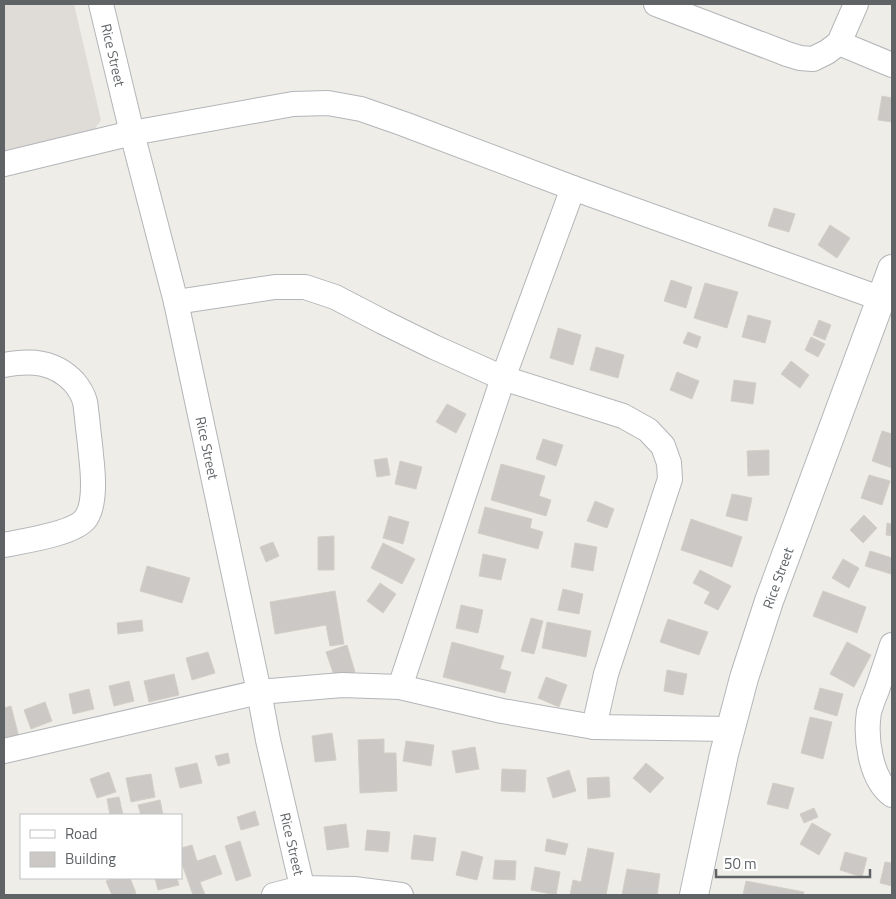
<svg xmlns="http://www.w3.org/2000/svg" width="896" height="899" viewBox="0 0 896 899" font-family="'Titillium Web',sans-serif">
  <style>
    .education { fill: #dfdcd7 }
    .building { fill: #cbc8c5; stroke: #d3cfc7 }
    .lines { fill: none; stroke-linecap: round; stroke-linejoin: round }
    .street-casing { stroke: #b3b5b8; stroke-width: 26 }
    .secondary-casing { stroke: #b4b7ba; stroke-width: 30 }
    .street { stroke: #fff; stroke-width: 24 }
    .secondary { stroke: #fff; stroke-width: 28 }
    .labels { text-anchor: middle; stroke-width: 5; stroke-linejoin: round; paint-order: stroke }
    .street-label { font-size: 14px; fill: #5f6366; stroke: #fff }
  </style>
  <rect width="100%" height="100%" fill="#efede8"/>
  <!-- education -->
  <polygon class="education" points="4,4 74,4 101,120 88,138 4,157"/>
  <!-- building -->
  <g class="building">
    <polygon points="882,96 892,98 892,122 878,120"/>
    <polygon points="774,208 795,214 789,232 768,226"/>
    <polygon points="830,225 850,238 837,258 818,245"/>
    <polygon points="671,280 692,287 686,308 664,301"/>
    <polygon points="705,283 738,292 727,328 694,318"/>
    <polygon points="748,315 771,321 765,343 742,337"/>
    <polygon points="819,320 831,325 825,340 813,335"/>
    <polygon points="558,328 581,335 573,365 550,358"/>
    <polygon points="688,332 701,337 697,348 683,343"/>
    <polygon points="811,337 825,344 818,357 805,350"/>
    <polygon points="596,347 624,355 618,378 590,370"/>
    <polygon points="791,361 809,375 800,388 781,374"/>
    <polygon points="677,372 699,381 692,399 670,390"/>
    <polygon points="734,380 756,383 753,404 731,401"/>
    <polygon points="447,404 466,414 456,433 436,422"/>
    <polygon points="882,431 892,434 892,468 872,461"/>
    <polygon points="543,439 563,445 556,466 536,459"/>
    <polygon points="769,450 769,475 748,476 747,451"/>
    <polygon points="387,458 390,475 377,477 374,460"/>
    <polygon points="400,461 422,467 416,489 395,484"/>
    <polygon points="501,464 545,476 539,496 551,500 546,516 491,500"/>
    <polygon points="869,475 890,481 882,505 861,498"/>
    <polygon points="732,494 752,498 747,521 726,516"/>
    <polygon points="595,501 614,509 607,528 587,521"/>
    <polygon points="485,507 532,519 530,528 543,532 538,549 478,533"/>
    <polygon points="864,515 877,528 863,543 850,530"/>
    <polygon points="389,516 409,522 403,544 383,538"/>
    <polygon points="691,519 742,537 732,567 681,550"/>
    <polygon points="887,523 892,524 892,536 886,535"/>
    <polygon points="334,536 334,570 318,570 318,537"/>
    <polygon points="273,542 279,556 266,562 260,547"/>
    <polygon points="383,543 415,559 402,584 371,568"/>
    <polygon points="575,543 597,547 593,571 571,567"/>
    <polygon points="870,551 892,558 892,570 891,574 865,566"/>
    <polygon points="483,554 506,559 501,580 479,576"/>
    <polygon points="843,559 859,568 849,588 832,578"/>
    <polygon points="147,566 190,578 182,603 140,591"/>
    <polygon points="700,570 731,586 718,610 704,603 710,592 693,583"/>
    <polygon points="380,583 396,594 383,613 367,601"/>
    <polygon points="563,589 583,594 579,614 558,610"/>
    <polygon points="335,591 344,644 330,646 326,625 275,634 270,602"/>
    <polygon points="823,591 866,607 857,633 813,616"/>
    <polygon points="461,605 483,610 478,633 456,628"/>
    <polygon points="531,618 543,621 534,654 521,651"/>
    <polygon points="668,619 708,632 699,655 660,642"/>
    <polygon points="142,620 143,631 118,634 117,623"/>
    <polygon points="547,622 591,631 586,657 542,648"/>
    <polygon points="452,642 504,656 500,669 511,672 505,693 443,677"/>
    <polygon points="847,642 871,655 854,687 830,674"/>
    <polygon points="347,645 355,672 335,678 326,652"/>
    <polygon points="208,652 215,673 192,680 186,658"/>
    <polygon points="667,670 687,674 683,695 664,691"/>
    <polygon points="174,674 179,695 149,702 144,681"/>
    <polygon points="546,677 567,685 559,707 538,698"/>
    <polygon points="129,681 134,701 114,706 109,686"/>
    <polygon points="820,688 843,694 837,716 814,709"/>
    <polygon points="89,689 94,709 73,714 69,694"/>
    <polygon points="45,702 52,721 31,729 24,710"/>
    <polygon points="11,706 21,745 4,749 4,708"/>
    <polygon points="810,717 832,722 823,759 801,753"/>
    <polygon points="332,733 336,760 315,762 312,736"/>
    <polygon points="384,739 384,753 396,753 397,791 360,793 358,740"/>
    <polygon points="406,741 434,745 431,766 403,761"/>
    <polygon points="475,747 479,769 456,773 452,751"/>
    <polygon points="228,753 230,763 218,766 215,756"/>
    <polygon points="197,763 202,783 180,788 175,768"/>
    <polygon points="646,763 664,778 650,793 633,778"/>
    <polygon points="502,769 526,770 525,792 501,791"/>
    <polygon points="569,770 576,791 553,798 547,778"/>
    <polygon points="109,772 116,792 97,798 90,779"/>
    <polygon points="151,774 155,797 131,802 126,778"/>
    <polygon points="609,777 610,797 588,799 587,778"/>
    <polygon points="773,783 794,788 788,809 767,804"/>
    <polygon points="119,797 123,815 110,815 107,799"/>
    <polygon points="160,800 163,815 141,815 138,805"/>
    <polygon points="814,808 818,817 804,823 800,814"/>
    <polygon points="255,811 259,825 241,830 237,817"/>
    <polygon points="812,823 831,834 819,855 800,844"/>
    <polygon points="346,824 349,847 327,850 324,827"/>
    <polygon points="367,830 390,832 388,852 365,850"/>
    <polygon points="414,835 436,838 433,861 411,859"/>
    <polygon points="547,839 568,844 565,855 545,851"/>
    <polygon points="240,841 251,876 236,881 225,846"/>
    <polygon points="192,845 197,861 215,855 222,874 200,882 205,895 193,895 181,861 181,848"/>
    <polygon points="588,848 614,853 606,895 570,895 573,880 581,882"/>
    <polygon points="462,851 483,857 477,880 456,875"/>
    <polygon points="845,852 867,858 862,877 840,870"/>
    <polygon points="495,860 516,861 515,880 493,879"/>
    <polygon points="885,862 892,863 892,886 880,883"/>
    <polygon points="535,867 560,872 556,895 531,890"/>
    <polygon points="627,869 660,874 657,895 622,895"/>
    <polygon points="114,878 130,878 136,893 130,895 112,895 106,881"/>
    <polygon points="155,878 177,878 179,885 158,890"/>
    <polygon points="746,881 804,892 803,895 743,895"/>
  </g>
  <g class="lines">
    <defs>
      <g id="street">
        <polyline points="101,4 132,133 176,302 259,692 268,740 304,895"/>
        <polyline points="656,4 787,54 800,58 813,59 827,52 839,43 856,4"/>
        <polyline points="839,43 892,65"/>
        <polyline points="4,164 132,133 293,104 328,103 361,109 404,124 573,188 882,299"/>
        <polyline points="176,302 275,287 305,287 335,297 383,322 434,347 503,378 623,416 648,430 663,446 669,463 670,479 606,674 594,727"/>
        <path d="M4,365C31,360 54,361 74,382C79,388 83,394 85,402C86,406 86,412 87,417C88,430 90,442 91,455C93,472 96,503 86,518C75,534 23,541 4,545"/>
        <path d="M892,645C887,660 882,675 877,690C874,697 871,705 869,712C865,737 870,779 892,795"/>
        <polyline points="400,687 503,378 573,188"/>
        <polyline points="4,751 259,692 342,685 400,687 502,711 594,727 731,729"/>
        <polyline points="274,895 302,888 354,889 401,895"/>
      </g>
      <polyline id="secondary" points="694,895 724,754 744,678 769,601 892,269"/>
    </defs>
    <!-- street casing -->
    <use href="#street" class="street-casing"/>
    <!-- secondary casing -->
    <use href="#secondary" class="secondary-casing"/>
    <!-- street -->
    <use href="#street" class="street"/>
    <!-- secondary -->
    <use href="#secondary" class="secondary"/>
  </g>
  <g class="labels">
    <!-- street labels -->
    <g class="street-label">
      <text transform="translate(113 55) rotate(77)" y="5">Rice Street</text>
      <text transform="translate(207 448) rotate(78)" y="5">Rice Street</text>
      <text transform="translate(778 578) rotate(-70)" y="5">Rice Street</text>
      <text transform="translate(292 844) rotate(77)" y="5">Rice Street</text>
    </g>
  </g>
  <!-- border -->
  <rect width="896" height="899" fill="none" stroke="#5f6366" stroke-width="10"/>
  <!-- legend -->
  <rect x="20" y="814" width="162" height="65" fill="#ffffff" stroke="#bfc1c2"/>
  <rect x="30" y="830" width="25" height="8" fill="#ffffff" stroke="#bfc1c2"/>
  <text x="65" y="839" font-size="15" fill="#5f6366">Road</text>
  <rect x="30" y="852" width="25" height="15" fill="#cbc8c5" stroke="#bfc1c2"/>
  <text x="65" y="864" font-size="15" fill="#5f6366">Building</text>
  <!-- scale -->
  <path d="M716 869v8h154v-8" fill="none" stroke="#5f6366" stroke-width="2.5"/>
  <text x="724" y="869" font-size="15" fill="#5f6366" stroke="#ffffff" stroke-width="4" paint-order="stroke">50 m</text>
</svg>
